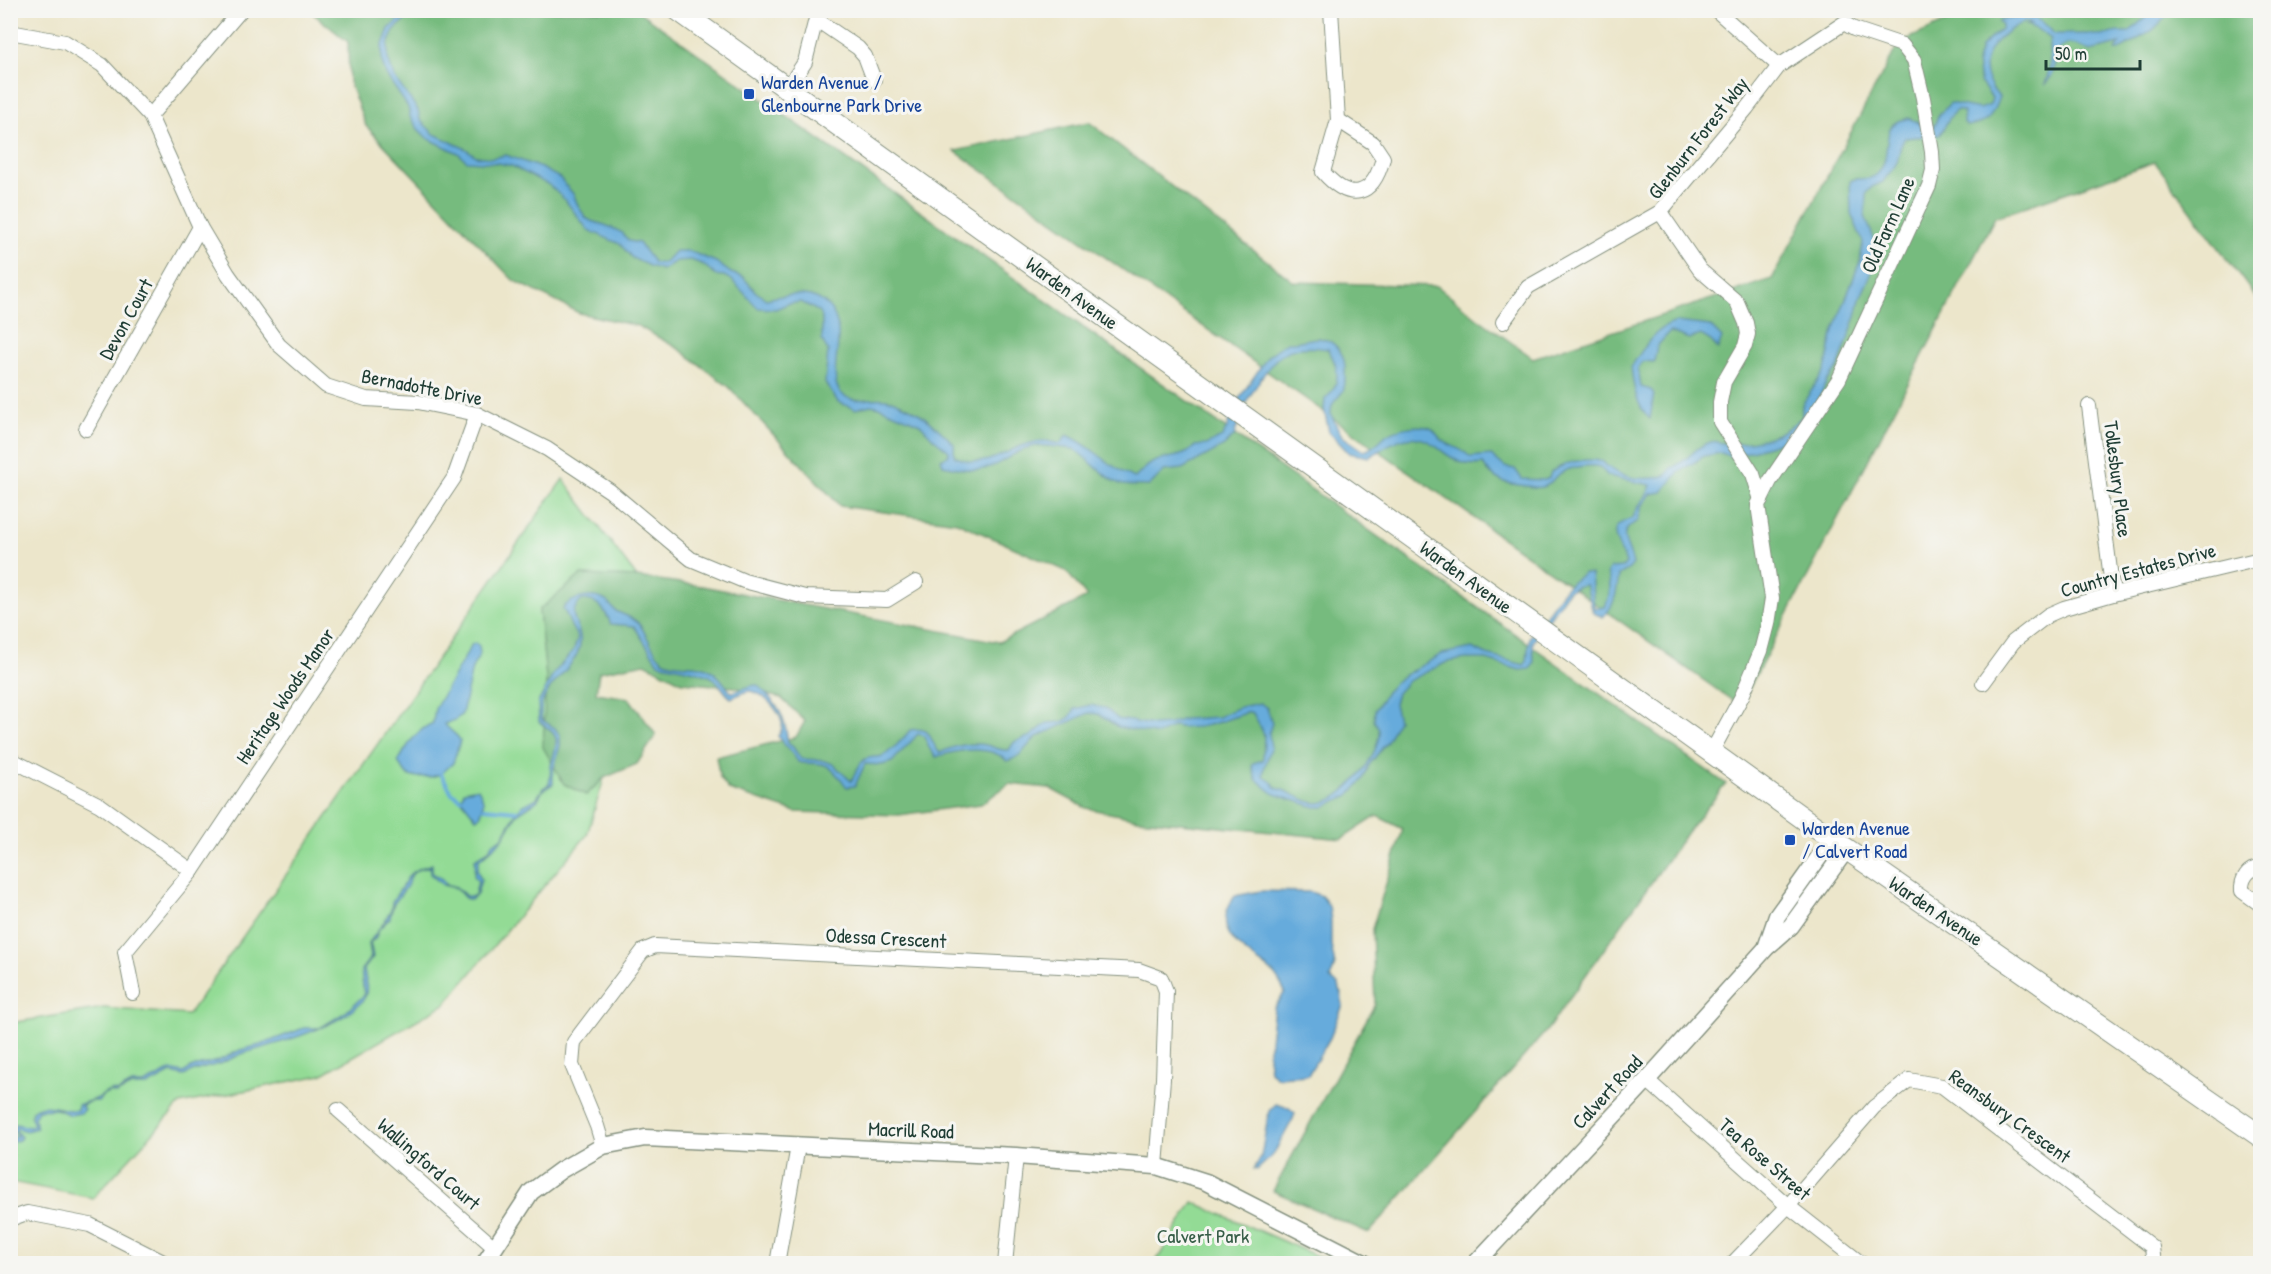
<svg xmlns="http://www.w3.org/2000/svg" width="2271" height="1274" viewBox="0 0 2271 1274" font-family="'Patrick Hand',sans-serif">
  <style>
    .green { fill: #93db95; stroke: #598c64; stroke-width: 1.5 }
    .forest { fill: #76bb7e; stroke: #4a7c59; stroke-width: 1.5 }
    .water { fill: #66abdc; stroke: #427488; stroke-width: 1.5 }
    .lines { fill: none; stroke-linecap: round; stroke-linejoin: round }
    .stream { stroke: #66abdc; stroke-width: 4 }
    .minor-casing { stroke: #869280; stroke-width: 16 }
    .tertiary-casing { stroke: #869280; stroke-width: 19 }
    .primary-casing { stroke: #869280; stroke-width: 23 }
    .minor { stroke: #fff; stroke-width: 14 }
    .tertiary { stroke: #fff; stroke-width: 16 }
    .primary { stroke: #fff; stroke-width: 21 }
    .transit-dot { fill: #1a4fb4; stroke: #f6f6f2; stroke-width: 2 }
    .labels { text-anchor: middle; stroke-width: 6; stroke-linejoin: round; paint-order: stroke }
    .transit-label { font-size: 20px; fill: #164399; stroke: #f6f6f2; text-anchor: start }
    .street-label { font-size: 20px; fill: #1f3d34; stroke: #f6f6f2 }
    .park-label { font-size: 20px; fill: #365d47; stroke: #f6f6f2 }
  </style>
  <rect width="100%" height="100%" fill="#f6f6f2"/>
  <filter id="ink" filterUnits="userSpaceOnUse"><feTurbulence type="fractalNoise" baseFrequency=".0167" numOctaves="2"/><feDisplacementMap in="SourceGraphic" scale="12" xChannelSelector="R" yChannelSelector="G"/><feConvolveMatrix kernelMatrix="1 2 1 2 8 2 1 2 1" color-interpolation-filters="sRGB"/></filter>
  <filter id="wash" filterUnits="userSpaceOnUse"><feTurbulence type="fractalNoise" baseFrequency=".008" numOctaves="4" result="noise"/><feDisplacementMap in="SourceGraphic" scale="24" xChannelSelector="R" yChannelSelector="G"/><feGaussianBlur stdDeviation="1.35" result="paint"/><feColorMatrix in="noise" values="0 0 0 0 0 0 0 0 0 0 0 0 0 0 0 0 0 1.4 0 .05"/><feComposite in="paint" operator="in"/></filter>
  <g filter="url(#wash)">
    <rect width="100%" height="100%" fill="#ece6cb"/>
    <!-- green -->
    <g class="green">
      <polygon points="563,479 637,577 581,575 539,610 546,677 564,784 586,795 604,778 587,835 445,1004 321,1075 180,1104 93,1198 11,1182 11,1023 104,1008 188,1015"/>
      <polygon points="1193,1202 1333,1263 1155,1263"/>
    </g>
    <!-- forest -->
    <g class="forest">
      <polygon points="310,11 638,11 1726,784 1687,832 1547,1030 1369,1233 1273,1191 1375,1004 1372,929 1403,829 1377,816 1342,839 1138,819 1086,808 1049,788 1009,784 981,804 899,815 795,812 729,790 720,778 716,757 796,737 805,721 781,698 734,687 682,682 645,663 599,672 596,693 629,698 656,735 637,764 604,778 586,795 564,784 543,747 546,677 539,610 581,575 637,577 702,586 999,642 1087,597 1066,571 957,522 840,506 729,387 679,349 638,326 579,313 513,280 366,126 349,82 348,42"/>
      <polygon points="1970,11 2260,11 2260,303 2155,162 1995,217 1740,706 955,151 1089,122 1294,282 1437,286 1476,317 1533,358 1772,279 1899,43"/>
    </g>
    <!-- water -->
    <g class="water">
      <path d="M408,11H441L438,14L431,15L422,12L408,18L394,30L388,45V59L394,77L418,110L420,120L434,134L466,149L476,156L492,158L506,155L541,168L560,178L574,195L578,206L586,218L591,221L605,225L621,232L629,241L639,243L654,263H664L675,251H689L716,262L731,273L743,277L756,292L766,299C788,294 813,289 830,308C850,333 825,375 841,393C852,405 872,396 886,399C891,400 898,402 903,405C922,412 940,430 954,444V456C993,474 1007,443 1043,441C1049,440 1054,444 1061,443L1067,435C1092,445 1109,468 1135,478C1141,472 1147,465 1154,462C1169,455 1184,459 1195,446L1206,445L1222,437L1228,426L1230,412L1268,356L1287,342C1298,343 1308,338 1319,338C1335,340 1344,353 1345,367C1345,374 1346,385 1343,391C1337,400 1330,402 1331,415L1342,436L1364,451C1372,449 1380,441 1386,435C1395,428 1422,423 1432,429C1436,432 1438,437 1442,440C1451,447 1464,449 1470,457L1491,455L1505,467L1515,469L1522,479L1545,480L1549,478L1551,472C1568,461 1583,458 1602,461C1617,479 1646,482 1667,475L1671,468C1686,463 1695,446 1710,442C1717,440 1722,444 1728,444C1758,443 1780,437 1802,417V405L1825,370L1834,330L1860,261L1863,242L1851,213L1850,181C1859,176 1867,182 1876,175C1892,162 1882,131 1895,123C1898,120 1905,120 1909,118L1922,125L1934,126L1939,115L1950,103L1980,109L1990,105L1992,98L1980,82L1977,62L1981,47L2001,29L2002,24L1999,22V21C2022,15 2039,13 2054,34H2089L2100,36L2118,32H2129L2153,11H2172L2153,30L2120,50H2116L2120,44L2090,51C2080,45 2063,38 2057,53C2054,59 2055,67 2053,73C2051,77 2048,81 2045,85L2050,66L2049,45L2051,39L2037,29L2026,25L2031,24L2026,21C1992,37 1969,64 1999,97C1991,118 1990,123 1967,126L1963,122L1964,112L1957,110C1948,116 1946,127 1939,135L1905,138C1899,145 1900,153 1897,162C1894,169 1887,175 1883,182L1872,187L1866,193L1865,216L1874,239L1871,274L1860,299L1856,316L1838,368L1827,381L1813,412L1799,430L1781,442L1732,457L1721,453L1704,456L1679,472L1662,492L1651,494L1642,506L1638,521C1614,533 1629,544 1633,564L1629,569L1619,575C1617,591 1615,606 1603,617L1593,613L1586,585L1578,586L1568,591L1533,642L1534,663L1530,669L1520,670L1483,659H1466L1447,662L1408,681L1397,693L1394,704L1398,720L1387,742L1369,765L1363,780L1349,795L1324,807H1315L1274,794L1256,779L1252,766L1253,763L1263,760L1264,735L1253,713L1249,712C1224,720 1200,732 1174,726L1158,735L1118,727L1098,714L1089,713L1037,737C1026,746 1021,758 1007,761C991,744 956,750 936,757L929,748L925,736L918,734L892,762L882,765L865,764L855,786L847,787C841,781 834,769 827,766C818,761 807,765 798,762C792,751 784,747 778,736C781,732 783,728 782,723C780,711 762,691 749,691C744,692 736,696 731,698C723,692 721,684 713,678C701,670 672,667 658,663L634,626L611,624C605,610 598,599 582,600C560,620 590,626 577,654C567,676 535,691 542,720L555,728L560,736V746L553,771V784L543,790L537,801L517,814L502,840L479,860L477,870L481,879L477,894L471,900L465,898L456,888L443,885L430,874V867L419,869L412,874L407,886L393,905L390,918L379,929L375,939L370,942L373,957L364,969C365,976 369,989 365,997C350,1024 274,1045 244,1053C236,1056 227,1061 219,1064C206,1068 195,1069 184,1076L171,1073L147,1086H132L116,1094L110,1092L102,1096L99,1101H90L81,1106L84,1109L81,1113L70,1115L57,1109L38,1110L34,1118L37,1128L26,1131L17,1128L16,1131L21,1137L19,1140L11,1142V1138L17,1136L12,1128L16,1124L30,1127L34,1125L31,1118L32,1111C45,1100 62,1112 77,1110L78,1105C84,1102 92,1101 98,1098C106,1094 107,1089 117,1092L132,1084H144L171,1070L183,1073L193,1067L218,1061L240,1050L260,1045L304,1028H320L346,1012L364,995L361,970L371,957L369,943L384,922L391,910L392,902L410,874L418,869L432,864V873L441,878L447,885L456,887L466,896L471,897L475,895L478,881L474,877L475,859L489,850L492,844L502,838L517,811L522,806L537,798L543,788L549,784C551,777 550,772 551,766C556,742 564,737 539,722L538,703L554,673L574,650L578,637C570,628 569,618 563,608C573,597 593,593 606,601C610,604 612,608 616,611C625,616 634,617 640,625C647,635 653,653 663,660C679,669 697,660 712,671C719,675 725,685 731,692C741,692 748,684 758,685C778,705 785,714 788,743L793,747L801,759L821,760L833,764L851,781C855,775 858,765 864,760C869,756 876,758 882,756C890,753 905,737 910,730C935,726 927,740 940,753C953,746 971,742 986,745C994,747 1001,751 1009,750L1014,742L1031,736L1047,723L1062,722L1070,717L1075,709L1090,705L1105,708L1118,719L1154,725L1169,724L1184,719L1218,717L1240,707L1260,703L1267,708L1272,723L1269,733L1271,748L1264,769L1263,776L1273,783L1276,788C1291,791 1306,804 1319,803C1344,802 1379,756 1379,733C1380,728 1377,725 1374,721L1375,710L1386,692L1401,677L1442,654L1472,648L1487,655L1524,665L1527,661L1529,638L1565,588L1584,573L1591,574L1594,608L1605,607C1610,595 1612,585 1607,573L1610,568L1623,567L1626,564C1621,544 1600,528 1633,518C1637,503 1649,497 1651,485L1608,476L1600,467C1588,464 1570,467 1559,474C1553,477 1552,484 1545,486C1539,489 1533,487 1527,486C1507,484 1494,482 1483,464C1447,471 1437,432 1407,438C1393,440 1381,450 1369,457L1349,453L1329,432L1324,409L1325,399C1342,385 1339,367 1328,349C1315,347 1299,346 1286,352C1268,360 1249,400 1237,417L1238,424L1234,436L1224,446L1182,469L1164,471L1149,486C1141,485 1127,487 1120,484C1102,476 1090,460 1074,449C1059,448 1042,443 1027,448C1010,454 995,470 975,470C965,470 953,467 943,465L941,459L948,456L949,451L933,438L920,424L880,407L871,405L855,409L838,402L825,383L828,351L822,340V318L818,311L801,302L787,304L776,309L758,308L732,280L724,276L715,275L704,265L691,260L676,261L662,270L649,266L632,258L620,244L588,230L565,200L549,185L512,166L498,163L467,161L458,153L427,138L418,129L410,117L408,107L386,75L382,62V47L389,29Z"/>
      <path d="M1677,322L1710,326L1722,338L1718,349L1711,341L1701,335L1689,339L1670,332L1657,346L1654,362L1643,361L1638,368L1641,387L1651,390L1654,394L1650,419C1636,407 1633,384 1631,367C1644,348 1654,328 1677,322Z"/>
      <path d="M475,643L479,646L480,654L472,668L462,714L455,720L444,724L458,737L460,741L453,763L441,774L431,777H413L407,775L398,762C408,745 415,731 433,723L435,709L472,644Z"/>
      <path d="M478,788C484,799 485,805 480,816L476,818L461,799L464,791Z"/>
      <path d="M1261,891L1310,892L1322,896L1329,906L1331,920V945L1335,965L1330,979L1339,985L1343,1005L1330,1038L1308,1075L1277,1077L1270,1071L1268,1057L1274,1008L1285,992C1281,985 1278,977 1272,972C1247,951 1207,934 1235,896Z"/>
      <polygon points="1276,1104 1289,1108 1295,1113 1293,1119 1273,1155 1257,1170 1254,1169 1261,1157 1269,1111"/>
    </g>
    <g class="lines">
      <!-- stream -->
      <g class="stream">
        <polyline points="441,774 452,793 461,799"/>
        <polyline points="484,808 517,811"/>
      </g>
    </g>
  </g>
  <g filter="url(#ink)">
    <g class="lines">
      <defs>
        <g id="minor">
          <path d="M1331,10L1338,120L1323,172C1350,203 1373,197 1383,158L1373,143L1338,120"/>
          <polyline points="1716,10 1779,66"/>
          <polyline points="817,20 858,48 865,56 874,80"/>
          <polyline points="10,32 65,42 102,65 150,116 200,227 228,274 279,345 326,386 366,399 418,402 477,414 547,449 610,491 691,559 744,581 805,597 887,600 916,582"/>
          <polyline points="787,89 805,62 818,11"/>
          <polyline points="150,116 241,10"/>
          <polyline points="1660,212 1700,270 1737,302 1746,323 1748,334 1745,346 1724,382 1720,402 1720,422 1753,474 1761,500"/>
          <polyline points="1503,322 1528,287 1660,212 1747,108 1779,66 1844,23 1854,29 1902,45 1914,60 1923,98 1932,152 1933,170 1929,186 1839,379 1770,481 1758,505 1772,598 1768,624 1761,651 1742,696 1711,753"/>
          <polyline points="2089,406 2113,594"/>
          <polyline points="86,429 200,227"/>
          <polyline points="1983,683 2013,642 2048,615 2064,608 2113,594 2260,559"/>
          <polyline points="10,759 100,805 192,871"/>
          <path d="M2260,868C2248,868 2241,879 2242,891L2260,904"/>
          <polyline points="133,993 125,952 192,871 454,478 477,414"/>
          <polyline points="1647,1080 1788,1206 1862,1264"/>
          <polyline points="338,1110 494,1247"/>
          <polyline points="603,1146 597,1126 572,1065 574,1042 643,951 655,946 1139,970 1161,978 1166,991 1163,1079 1156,1166"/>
          <polyline points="10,1219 27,1213 90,1225 167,1264"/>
          <polyline points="777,1264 798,1146"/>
          <polyline points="1005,1264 1016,1156"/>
          <polyline points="1732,1264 1788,1206 1874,1107 1909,1080 1942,1086 2152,1247 2154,1264"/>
        </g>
        <g id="tertiary">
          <polyline points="1767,945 1777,916 1832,839"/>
          <polyline points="484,1264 531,1192 561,1170 603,1146 645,1138 1016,1156 1156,1166 1206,1182 1366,1264"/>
          <polyline points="1475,1264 1647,1080 1767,947 1791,926 1846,850"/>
        </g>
        <polyline id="primary" points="678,10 1832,839 2260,1136"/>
      </defs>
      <!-- minor casing -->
      <use href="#minor" class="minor-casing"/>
      <!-- tertiary casing -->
      <use href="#tertiary" class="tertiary-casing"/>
      <!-- primary casing -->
      <use href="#primary" class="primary-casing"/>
      <!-- minor -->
      <use href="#minor" class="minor"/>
      <!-- tertiary -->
      <use href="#tertiary" class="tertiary"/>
      <!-- primary -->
      <use href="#primary" class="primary"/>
    </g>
  </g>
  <!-- markers -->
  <g class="transit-dot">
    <rect x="743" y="88" width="12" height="12" rx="3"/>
    <rect x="1784" y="834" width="12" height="12" rx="3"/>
  </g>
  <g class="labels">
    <!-- transit labels -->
    <g class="transit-label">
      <text x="761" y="89">Warden Avenue /<tspan x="761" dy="23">Glenbourne Park Drive</tspan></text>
      <text x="1802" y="835">Warden Avenue<tspan x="1802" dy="23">/ Calvert Road</tspan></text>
    </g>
    <!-- street labels -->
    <g class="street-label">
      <text transform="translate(1698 138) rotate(-52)" y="7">Glenburn Forest Way</text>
      <text transform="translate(1888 225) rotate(-66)" y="7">Old Farm Lane</text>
      <text transform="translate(1072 293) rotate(36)" y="7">Warden Avenue</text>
      <text transform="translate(126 319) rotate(-61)" y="7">Devon Court</text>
      <text transform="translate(422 387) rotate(11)" y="7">Bernadotte Drive</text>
      <text transform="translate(2118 479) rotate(83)" y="7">Tollesbury Place</text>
      <text transform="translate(2138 570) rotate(-15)" y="7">Country Estates Drive</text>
      <text transform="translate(1466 577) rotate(36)" y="7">Warden Avenue</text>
      <text transform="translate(285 696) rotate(-56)" y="7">Heritage Woods Manor</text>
      <text transform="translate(1936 911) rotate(34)" y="7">Warden Avenue</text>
      <text transform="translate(886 938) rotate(3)" y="7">Odessa Crescent</text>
      <text transform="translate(1607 1092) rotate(-47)" y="7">Calvert Road</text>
      <text transform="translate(2010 1116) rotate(36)" y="7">Reansbury Crescent</text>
      <text transform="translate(911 1130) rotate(2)" y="7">Macrill Road</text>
      <text transform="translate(1765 1159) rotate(41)" y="7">Tea Rose Street</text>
      <text transform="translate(429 1164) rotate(41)" y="7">Wallingford Court</text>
    </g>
    <!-- park labels -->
    <g class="park-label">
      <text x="1203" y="1243">Calvert Park</text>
    </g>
  </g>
  <!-- margin -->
  <rect width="2271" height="1274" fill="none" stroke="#f6f6f2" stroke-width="36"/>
  <!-- scale -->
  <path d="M2046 60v9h94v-9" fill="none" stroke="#1f3d34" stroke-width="3"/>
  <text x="2055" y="60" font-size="18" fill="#1f3d34" stroke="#f6f6f2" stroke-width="4.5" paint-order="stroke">50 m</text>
</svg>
